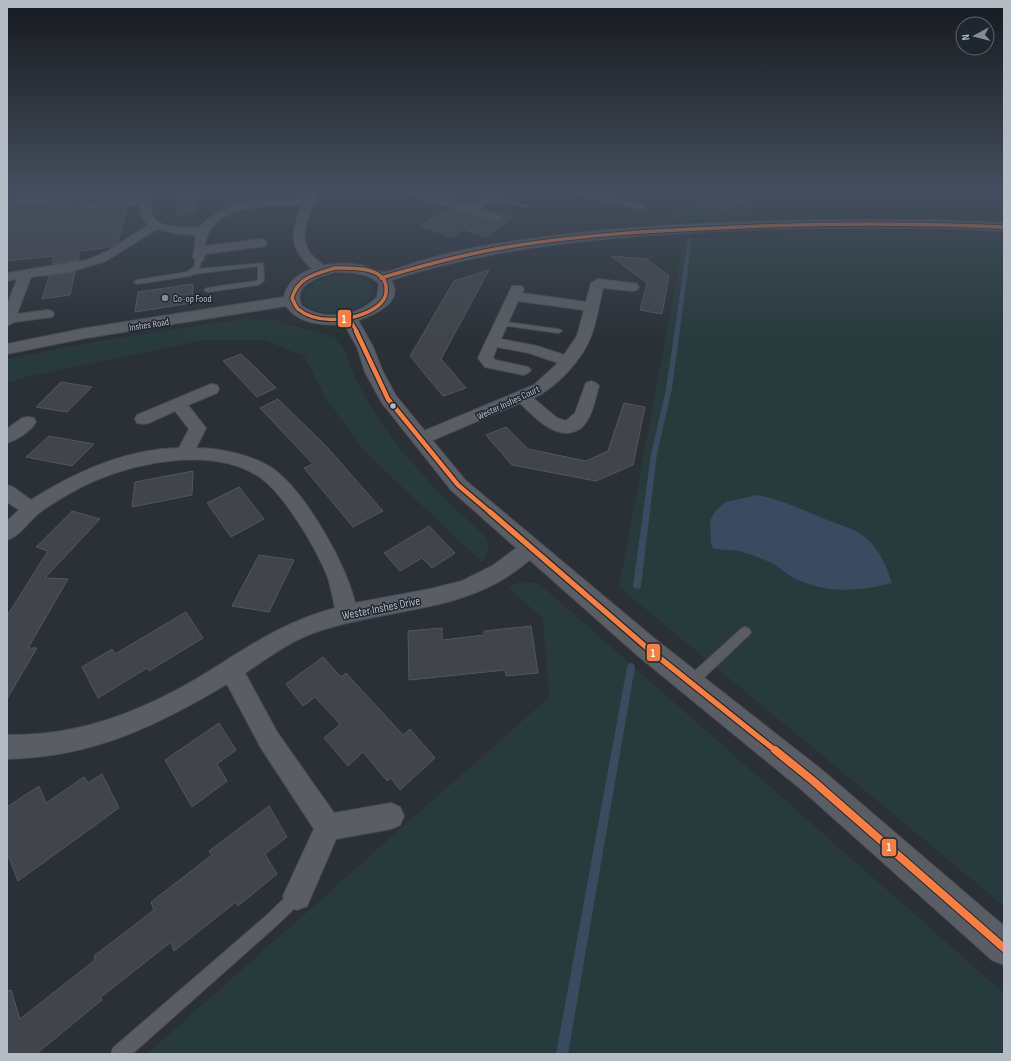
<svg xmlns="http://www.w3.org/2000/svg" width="1011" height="1061" viewBox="0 0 1011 1061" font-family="'Sofia Sans Condensed',sans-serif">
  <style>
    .green { fill: #283a3c }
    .water { fill: #3a4a5f }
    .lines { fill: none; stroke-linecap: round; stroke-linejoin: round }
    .stream { fill: #3a4a5f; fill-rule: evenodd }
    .building { fill: #41454b; stroke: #52575d }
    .service-casing { stroke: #484c51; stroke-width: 2 }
    .minor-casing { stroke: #484c51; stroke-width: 2 }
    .tertiary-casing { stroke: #484c51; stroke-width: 2 }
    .service { fill: #5a5e64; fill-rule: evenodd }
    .minor { fill: #5a5e64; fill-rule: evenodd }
    .tertiary { fill: #5a5e64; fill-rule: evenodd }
    .bus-1-far3-casing { stroke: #1e2630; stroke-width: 5.5 }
    .bus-1-far2-casing { stroke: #1e2630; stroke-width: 7 }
    .bus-1-far1-casing { stroke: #1e2630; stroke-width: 8 }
    .bus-1-casing { stroke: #1e2630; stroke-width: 10 }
    .bus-1-far3 { stroke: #f77d43; stroke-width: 3.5 }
    .bus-1-far2 { stroke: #f77d43; stroke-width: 4.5 }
    .bus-1-far1 { stroke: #f77d43; stroke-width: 5.5 }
    .bus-1 { stroke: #f77d43; stroke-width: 8 }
    .poi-dot { fill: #848b94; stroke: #1e2630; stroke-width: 1.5 }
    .bus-dot { fill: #b5bcc6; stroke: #1e2630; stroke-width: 1.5 }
    .labels { text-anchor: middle; stroke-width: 3; stroke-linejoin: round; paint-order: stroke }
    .far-poi-label { font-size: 10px; fill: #b5bcc6; stroke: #1e2630; text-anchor: start }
    .far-street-label { font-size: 10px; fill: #b5bcc6; stroke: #1e2630 }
    .street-label { font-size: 12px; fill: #b5bcc6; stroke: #1e2630 }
    .line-badge { stroke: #1e2630; stroke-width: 1.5 }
    .badge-label { font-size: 11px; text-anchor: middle; font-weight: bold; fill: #fff }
  </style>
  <rect width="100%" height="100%" fill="#2a3036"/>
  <!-- green -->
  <g class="green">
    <polygon points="700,192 782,192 735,219 664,222 676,210 693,201"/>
    <polygon points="935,232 1004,235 1004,906 619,587 684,239 846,233"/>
    <path d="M339,275L358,276L370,283L373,293C362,316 324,319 305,304L304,293C312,280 325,277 339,275Z"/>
    <polygon points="243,319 278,321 335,338 343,347 357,382 381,423 401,450 440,494 485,536 489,547 485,558 482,562 366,453 325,397 304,356 264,340 205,340 30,376 7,383 7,359 87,343"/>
    <polygon points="519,582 535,583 543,587 1004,993 1004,1054 147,1054 549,697 543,619 508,587"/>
  </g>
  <!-- water -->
  <path class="water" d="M757,495C783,500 805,511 830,521C842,526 853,528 863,536C878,546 887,567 892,583C858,592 824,594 792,577C785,573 780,568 774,564C765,560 753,555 743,552C733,549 723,551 713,548L711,542L710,520L716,510L726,502Z"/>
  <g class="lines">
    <!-- stream -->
    <g class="stream">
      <polygon points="748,192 752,192 747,199 709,217 706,216 745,197"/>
      <polygon points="688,238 692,239 672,389 657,454 641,586 640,588 637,589 634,588 633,586 651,454 666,389"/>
      <polygon points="631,663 634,664 635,667 568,1054 556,1054 627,667 628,664"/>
    </g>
  </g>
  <!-- building -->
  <g class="building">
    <polygon points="41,192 131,192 130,197 88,202 81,205 88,210 127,207 118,243 111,247 80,251 78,260 52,264 54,256 7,261 7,210 25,204 67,209 74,206 67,201 40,196"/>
    <polygon points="179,192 197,192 195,213 176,215"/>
    <polygon points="450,208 495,222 502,219 502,217 482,209 513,217 486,237 463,229 452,237 421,226"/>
    <polygon points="611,256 646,259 669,276 662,314 640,310 647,283"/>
    <polygon points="489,270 441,359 466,388 443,396 410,356 454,281"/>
    <polygon points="75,272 70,295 42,299 49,276"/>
    <polygon points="193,284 192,303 135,312 138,292"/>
    <polygon points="241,354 258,370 276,388 257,397 223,361"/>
    <polygon points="61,382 92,387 67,412 36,407"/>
    <polygon points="278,399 327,447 383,511 353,527 304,468 313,464 260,408"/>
    <polygon points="624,403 645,407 633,465 596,481 512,465 486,435 506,427 528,449 586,461 608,451"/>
    <polygon points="49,436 94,444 72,466 26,457"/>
    <polygon points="193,471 192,495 132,507 135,482"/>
    <polygon points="239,487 264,519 231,537 207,503"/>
    <polygon points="72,511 100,519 45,578 68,579 28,648 37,648 7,699 7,616 48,551 36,547"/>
    <polygon points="429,526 455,553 432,568 422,558 400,571 384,553"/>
    <polygon points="259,555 294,560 269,612 232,606"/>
    <polygon points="186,612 203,638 149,671 147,668 98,698 82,667 112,649 115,654"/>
    <polygon points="531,626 538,673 506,676 505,670 409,680 408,631 442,628 442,640 484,635 484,631"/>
    <polygon points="323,657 341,677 346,673 403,735 410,729 435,758 400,790 391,778 387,781 363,752 348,766 324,738 340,724 315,697 303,706 286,684"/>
    <polygon points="219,723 236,750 217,764 227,781 192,807 165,760"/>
    <polygon points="102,774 119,808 18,881 7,852 7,807 39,786 46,803 84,777 88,783"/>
    <polygon points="269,806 287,837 265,854 277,874 238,906 236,902 174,951 171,942 101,997 102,1000 36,1054 7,1054 7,991 11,990 20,1019 95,960 94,956 154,910 151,902 212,855 209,851"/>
  </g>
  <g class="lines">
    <defs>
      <g id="service">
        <polygon points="454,192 461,192 444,202 439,201"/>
        <polygon points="491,195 495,195 528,206 523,207 491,197"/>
        <polygon points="602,196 643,205 646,207 643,209 600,199 600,197"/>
        <polygon points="199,256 202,258 199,269 263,263 264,281 258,285 207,292 204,290 207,288 256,281 258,280 258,266 194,274 189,276 137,284 134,282 137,280 187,272 194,267 196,258"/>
        <polygon points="498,321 558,329 562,331 558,333 501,325 498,325"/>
        <polygon points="745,627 749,629 751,632 749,635 694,687 690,689 686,687 684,683 686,679 741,629"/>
        <polygon points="296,890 301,892 303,897 301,902 276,926 132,1054 111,1054 113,1048 266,916 291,892"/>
      </g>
      <g id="minor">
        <polygon points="30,192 39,192 40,194 36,197 67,202 73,205 67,208 25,202 7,209 7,202"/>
        <path d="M143,192H153C152,198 150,204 151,210C152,229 183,227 197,227H200C225,198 268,199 304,199L308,192H318C311,208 297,236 310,253C316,260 324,264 328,271L327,274H317C291,249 288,240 302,205C270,205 209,203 205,246L261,239L265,240L267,243L265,246L205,254L203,261L199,262L193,258L196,235L179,234L157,229L106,261L70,272L31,277L17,314L47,310L52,311L54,314L52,317L14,322L7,326V305L17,279L7,281V273L87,260L108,251L148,225C141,218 139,213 140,204L88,209L82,206L88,203L141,197Z"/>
        <polygon points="408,192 424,192 468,206 489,194 497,194 498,196 497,198 479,209 499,216 501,218 495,221 491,220 409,194"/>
        <path d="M576,192C585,192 601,190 608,198L602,201L577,194Z"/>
        <path d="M598,279L632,283L637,284L639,287L637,290L632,291L603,288C599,303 597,321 591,336C582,360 556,388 533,398L557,418L566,421L575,413L586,383L591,381L596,383L599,386C595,399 592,419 581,428C559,444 534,417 520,403L426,443L420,445L414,443L412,439L414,435L534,385L558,363L529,353L497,347L493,358L495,360L528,367L531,370L528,373L523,375L485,367L478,358L512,286H522L524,289L522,293L586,302L591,283ZM518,301L584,310L577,336L564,355L537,346L501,339Z"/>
        <path d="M211,384L217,385L219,389L217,393L188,405L206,428L196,448C220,448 252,455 272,468C305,491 346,564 355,603L430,589L462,581L492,566L523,543L530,540L537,543L540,548C535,557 526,563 518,569C460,613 386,608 319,631C291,640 269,657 245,673L277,732L334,813L391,803L400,807L404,816L400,825L391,829L336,839L307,906L297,910L287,906L283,896L314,829L261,748L227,684C155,727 92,757 7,759V735C27,735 47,734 67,730C122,720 176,693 222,663C258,640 293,619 335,608C333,598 331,588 328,578C317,549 284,493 258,476C210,445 131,463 83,486C68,494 52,503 39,513C28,522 20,536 7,540V521L19,510L7,502V485L13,487L31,500C75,472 126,449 179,448L189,429L175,411L149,423L143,424L137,423L135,419L137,415Z"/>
        <path d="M28,417L34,418L36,422C31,431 17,440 7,443V429L22,418Z"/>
      </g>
      <path id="tertiary" d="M828,220H934L1004,223V231C908,226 812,227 715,231C605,237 497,246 391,280C405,301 375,315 358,320L373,347L383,372L396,396L465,480L655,639L822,770L1004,926V965L992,960L802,790L637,655L451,490L382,403L365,372L357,347L344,324C324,326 298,324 286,306L86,338L7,354V344L86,328L284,297C291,266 334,261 360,265C367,266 379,273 386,272C396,270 407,265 417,262C447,253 478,246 509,242C615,225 722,222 828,220ZM335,272C350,273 369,272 379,284L377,297C358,317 324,321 302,306C290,285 321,276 335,272Z"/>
    </defs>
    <!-- service casing -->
    <use href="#service" class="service-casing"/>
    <!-- minor casing -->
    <use href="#minor" class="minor-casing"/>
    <!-- tertiary casing -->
    <use href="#tertiary" class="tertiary-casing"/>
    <!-- service -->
    <use href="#service" class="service"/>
    <!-- minor -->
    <use href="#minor" class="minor"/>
    <!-- tertiary -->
    <use href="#tertiary" class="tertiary"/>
    <defs>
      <g id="bus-1-far3">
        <path d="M335,268C350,268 383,266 386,286C387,293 386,298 381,303C363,321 318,326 298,309C295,306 294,302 292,298C298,277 316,274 335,268Z"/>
        <path d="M381,278C424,265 468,253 513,246C588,234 663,230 739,227C827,223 916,223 1004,227"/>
        <polyline points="349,318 357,332"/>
      </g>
      <polyline id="bus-1-far2" points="356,331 388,399 458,485 491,513"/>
      <polyline id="bus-1-far1" points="490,512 646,647 776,751"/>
      <polyline id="bus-1" points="775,750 812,780 1004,948"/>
    </defs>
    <!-- bus-1-far3 casing -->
    <use href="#bus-1-far3" class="bus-1-far3-casing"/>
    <!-- bus-1-far2 casing -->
    <use href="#bus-1-far2" class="bus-1-far2-casing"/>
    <!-- bus-1-far1 casing -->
    <use href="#bus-1-far1" class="bus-1-far1-casing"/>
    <!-- bus-1 casing -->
    <use href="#bus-1" class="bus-1-casing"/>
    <!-- bus-1-far3 -->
    <use href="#bus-1-far3" class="bus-1-far3"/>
    <!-- bus-1-far2 -->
    <use href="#bus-1-far2" class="bus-1-far2"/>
    <!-- bus-1-far1 -->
    <use href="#bus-1-far1" class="bus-1-far1"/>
    <!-- bus-1 -->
    <use href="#bus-1" class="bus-1"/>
  </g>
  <!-- sky -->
  <linearGradient id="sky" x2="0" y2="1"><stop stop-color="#171a1e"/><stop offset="0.56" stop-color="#444e5d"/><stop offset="1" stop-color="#444e5d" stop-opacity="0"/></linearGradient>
  <rect width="1011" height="341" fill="url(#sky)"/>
  <!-- markers -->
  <circle class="poi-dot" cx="165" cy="298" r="4"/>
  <circle class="bus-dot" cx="393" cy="406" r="3.5"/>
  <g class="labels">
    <!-- far-poi labels -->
    <g class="far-poi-label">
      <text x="173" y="302">Co-op Food</text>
    </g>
    <!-- far-street labels -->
    <g class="far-street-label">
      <text transform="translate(149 324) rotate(-9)" y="4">Inshes Road</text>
      <text transform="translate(508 402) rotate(-25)" y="4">Wester Inshes Court</text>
    </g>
    <!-- street labels -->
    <g class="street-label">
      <text transform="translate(381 608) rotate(-11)" y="4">Wester Inshes Drive</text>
    </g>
  </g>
  <g class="line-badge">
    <rect x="337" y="309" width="15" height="19" rx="4" fill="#f77d43"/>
    <rect x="646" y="643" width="15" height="19" rx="4" fill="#f77d43"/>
    <rect x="881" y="838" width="16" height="19" rx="4" fill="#f77d43"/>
  </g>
  <g class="badge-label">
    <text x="344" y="323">1</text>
    <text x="653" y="657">1</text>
    <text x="889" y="851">1</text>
  </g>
  <!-- border -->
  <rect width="1011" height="1061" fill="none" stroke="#b5bcc6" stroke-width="16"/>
  <!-- north arrow -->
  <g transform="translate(975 36) rotate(263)"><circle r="19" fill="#1e2630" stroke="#5a626c"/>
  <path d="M0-3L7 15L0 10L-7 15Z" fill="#848b94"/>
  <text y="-6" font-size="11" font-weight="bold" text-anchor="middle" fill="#b5bcc6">N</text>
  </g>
</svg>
